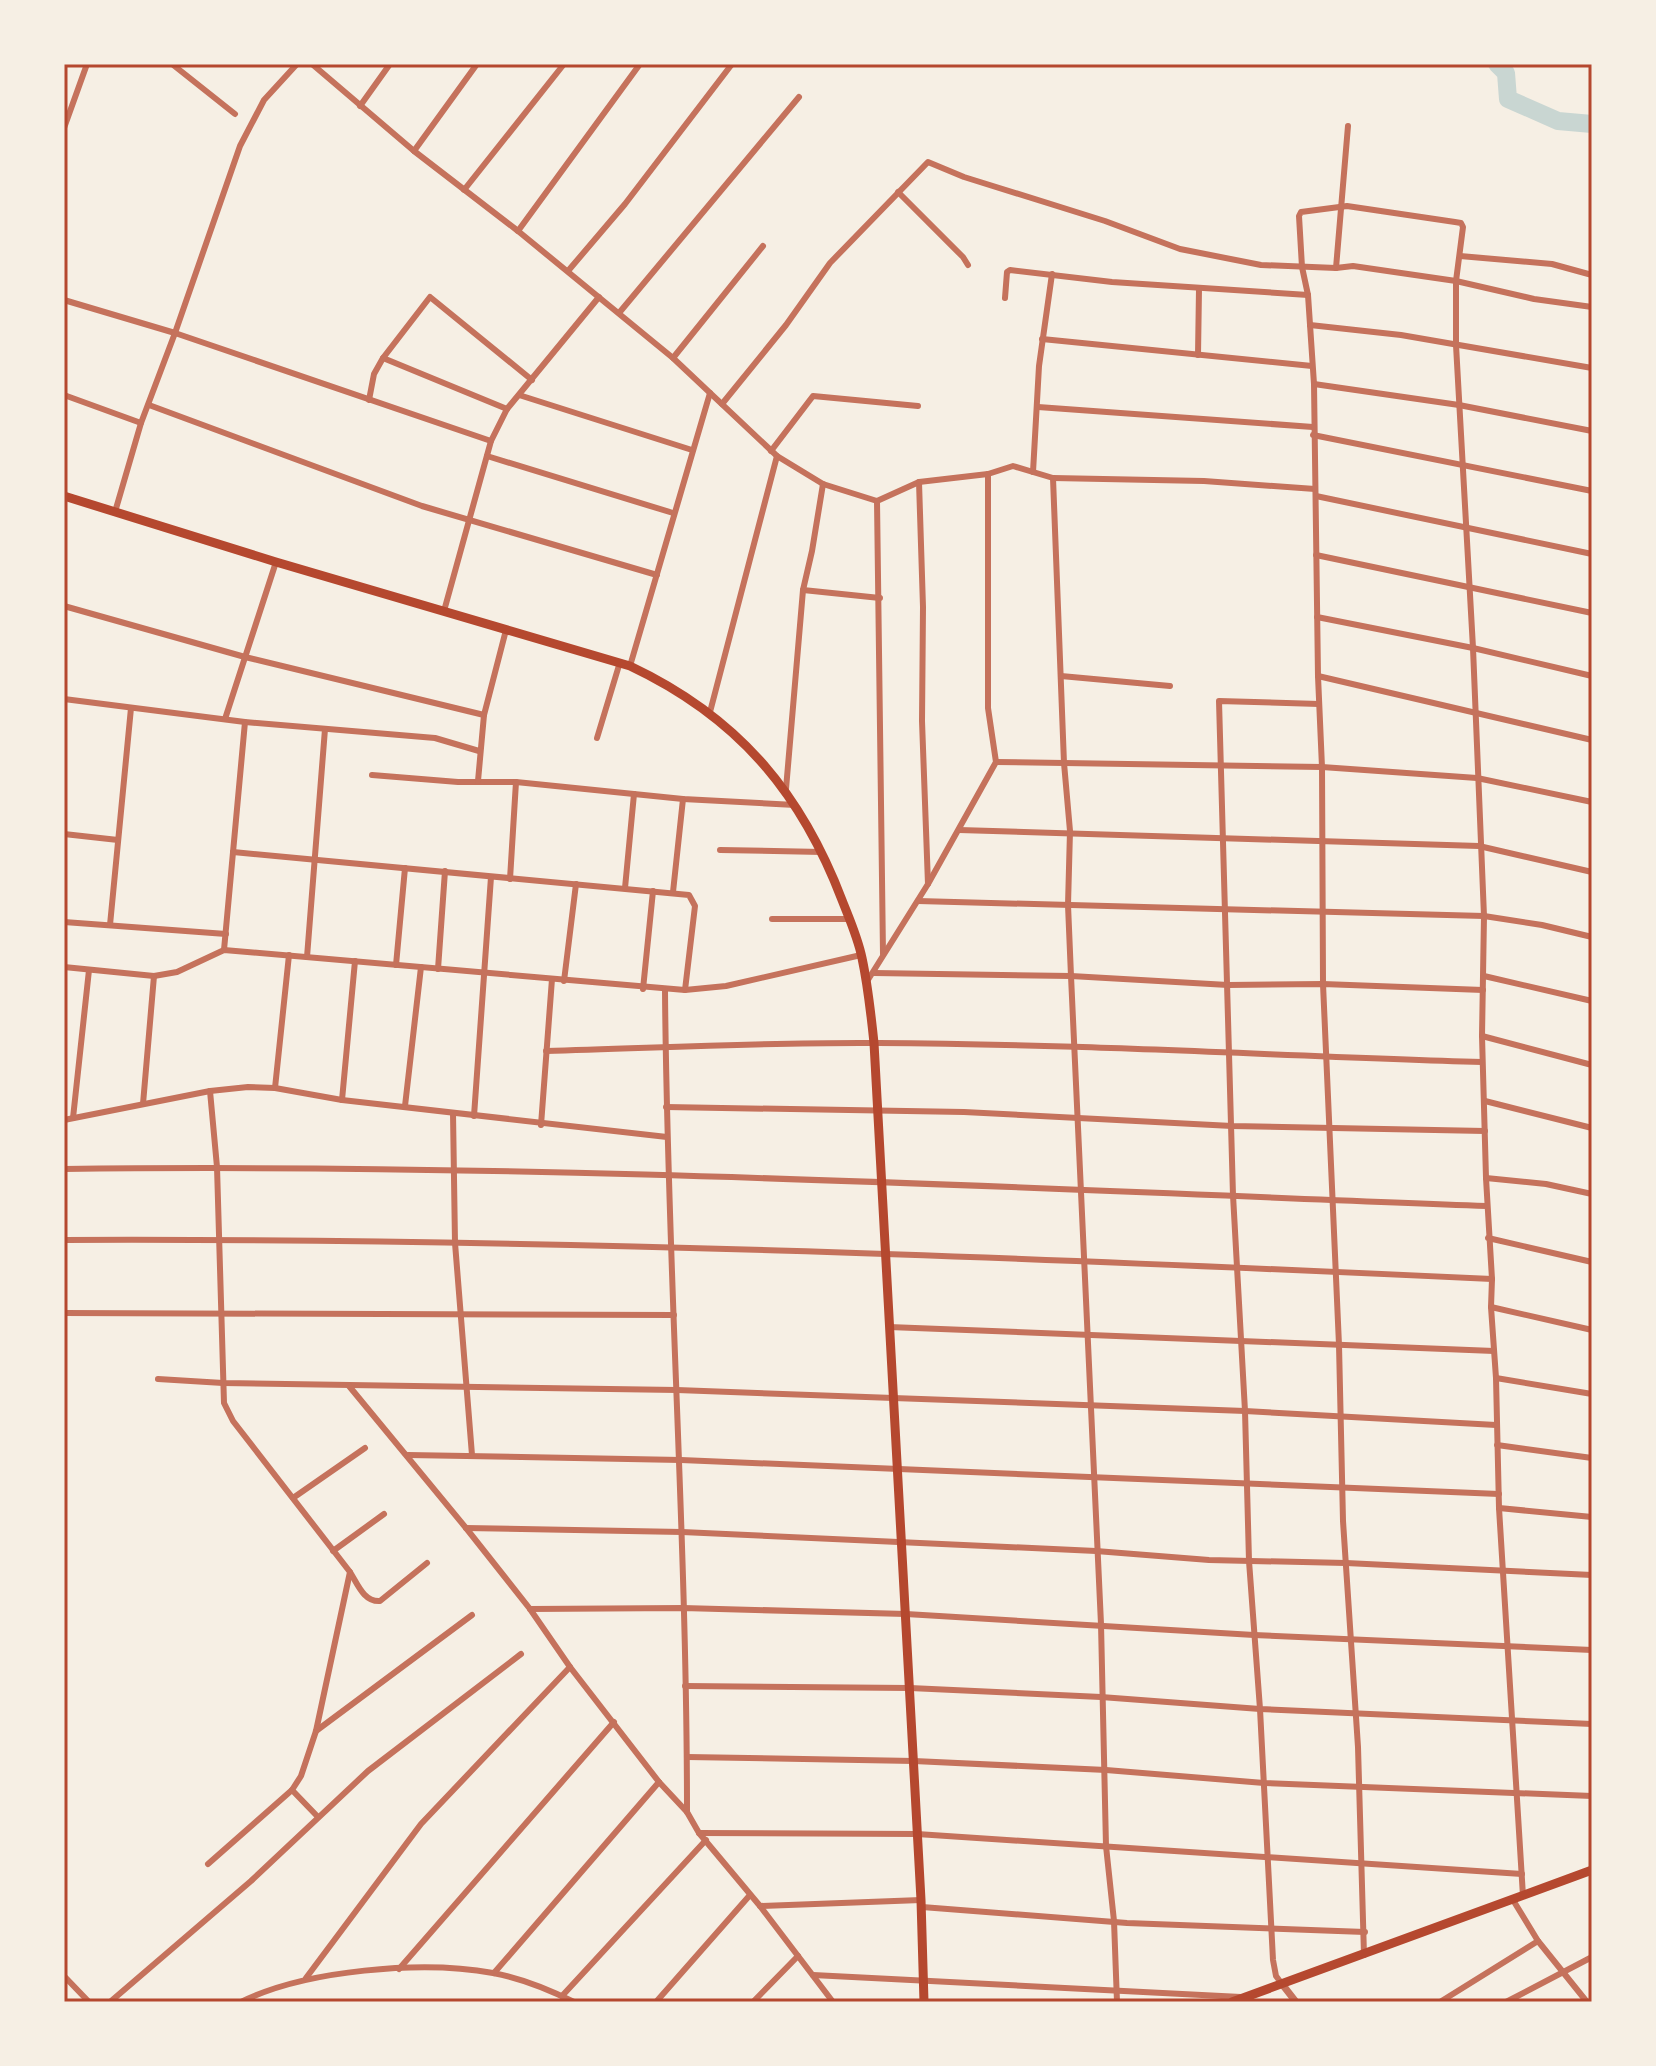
<svg xmlns="http://www.w3.org/2000/svg" width="1656" height="2066" viewBox="0 0 1656 2066" font-family="'PT Sans Narrow',sans-serif">
  <style>
    .lines { fill: none; stroke-linecap: round; stroke-linejoin: round }
    .river { stroke: #c9d6d2; stroke-width: 18 }
    .minor { stroke: #c5725c; stroke-width: 6 }
    .tertiary { stroke: #c5725c; stroke-width: 7 }
    .primary { stroke: #b5482f; stroke-width: 9 }
    .neatline { fill: none; stroke: #b5482f; stroke-width: 3 }
  </style>
  <rect width="100%" height="100%" fill="#f6efe4"/>
  <g class="lines">
    <!-- river -->
    <polyline class="river" points="1497,64 1506,73 1508,99 1558,121 1592,124"/>
    <!-- minor -->
    <g class="minor">
      <polyline points="172,64 235,114"/>
      <polyline points="312,64 414,151 518,231 673,358 777,456 823,484 877,501 919,482 988,474 1013,466 1053,478 1204,481 1315,489"/>
      <polyline points="360,106 390,64"/>
      <polyline points="64,128 87,64"/>
      <polyline points="414,151 477,64"/>
      <polyline points="464,190 564,64"/>
      <polyline points="898,192 963,257 968,265"/>
      <polyline points="518,231 640,64"/>
      <polyline points="1460,256 1552,264 1592,275"/>
      <polyline points="1336,268 1348,126"/>
      <polyline points="568,271 625,204 732,64"/>
      <polyline points="1005,298 1007,272 1010,270 1112,282 1308,295"/>
      <polyline points="64,300 175,333 491,441"/>
      <polyline points="619,313 799,97"/>
      <polyline points="1310,325 1401,335 1592,368"/>
      <polyline points="1042,339 1312,366"/>
      <polyline points="1592,346 1592,419"/>
      <polyline points="1198,355 1199,289"/>
      <polyline points="383,358 507,409"/>
      <polyline points="673,358 763,246"/>
      <polyline points="1314,384 1459,405 1592,431"/>
      <polyline points="64,395 141,423"/>
      <polyline points="519,395 692,450"/>
      <polyline points="369,400 374,374 383,358 430,297 532,380"/>
      <polyline points="722,404 786,325 830,263 928,162 964,177 1105,221 1180,249 1261,265 1336,268 1353,266 1456,281 1534,299 1592,307"/>
      <polyline points="149,405 422,506 657,575"/>
      <polyline points="1038,407 1313,427"/>
      <polyline points="1313,435 1592,491"/>
      <polyline points="771,451 813,396 918,406"/>
      <polyline points="487,456 673,513"/>
      <polyline points="1033,472 1039,366 1052,274"/>
      <polyline points="1053,478 1064,763 1070,831 1068,905 1071,976 1101,1624 1106,1846 1114,1921 1117,2002"/>
      <polyline points="919,482 923,607 922,721 928,884"/>
      <polyline points="1592,490 1592,567"/>
      <polyline points="1316,496 1592,554"/>
      <polyline points="877,501 883,954"/>
      <polyline points="115,512 141,423 175,333 240,146 264,100 297,64"/>
      <polyline points="1316,555 1592,613"/>
      <polyline points="803,590 880,598"/>
      <polyline points="64,606 245,657 484,715"/>
      <polyline points="444,611 491,441 507,409 599,297"/>
      <polyline points="1317,617 1473,648 1592,676"/>
      <polyline points="630,666 710,393"/>
      <polyline points="1061,676 1170,686"/>
      <polyline points="1318,676 1592,740"/>
      <polyline points="64,699 245,722 435,738 479,751"/>
      <polyline points="710,712 777,456"/>
      <polyline points="225,719 276,562"/>
      <polyline points="597,738 620,662"/>
      <polyline points="996,762 1322,767 1477,778 1592,802"/>
      <polyline points="372,775 458,782 516,782 683,799 795,805"/>
      <polyline points="478,781 484,715 506,630"/>
      <polyline points="786,789 803,590 812,551 823,484"/>
      <polyline points="959,830 1479,846 1592,872"/>
      <polyline points="64,834 118,840"/>
      <polyline points="720,850 822,852"/>
      <polyline points="233,852 689,895 695,906 685,990"/>
      <polyline points="510,879 516,782"/>
      <polyline points="625,888 634,794"/>
      <polyline points="673,892 683,799"/>
      <polyline points="918,901 1484,916 1542,925 1592,937"/>
      <polyline points="772,919 849,919"/>
      <polyline points="64,922 226,934"/>
      <polyline points="110,925 131,708"/>
      <polyline points="224,950 245,722"/>
      <polyline points="307,957 325,729"/>
      <polyline points="396,965 405,868"/>
      <polyline points="64,967 154,976 177,972 224,950 685,990 726,986 861,955"/>
      <polyline points="438,969 445,871"/>
      <polyline points="874,973 1071,976 1228,985 1323,984 1483,990"/>
      <polyline points="1484,976 1592,1001"/>
      <polyline points="564,981 576,884"/>
      <polyline points="866,983 928,884 996,762 988,708 988,474"/>
      <polyline points="643,989 653,891"/>
      <path d="M665,990C667,1264 687,1538 687,1812"/>
      <polyline points="1482,1036 1592,1065"/>
      <path d="M546,1051C657,1048 768,1042 878,1043C1080,1044 1281,1056 1482,1062"/>
      <polyline points="275,1088 289,955"/>
      <polyline points="342,1100 355,961"/>
      <polyline points="1485,1101 1592,1128"/>
      <polyline points="143,1104 154,976"/>
      <polyline points="405,1106 421,967"/>
      <polyline points="666,1107 964,1112 1232,1126 1485,1131"/>
      <polyline points="453,1113 455,1243 472,1455"/>
      <polyline points="474,1116 491,877"/>
      <polyline points="73,1118 89,970"/>
      <polyline points="64,1120 210,1091 248,1087 275,1088 342,1100 667,1137"/>
      <polyline points="541,1125 552,979"/>
      <path d="M64,1169C539,1163 1013,1188 1487,1206"/>
      <polyline points="1486,1178 1546,1184 1592,1194"/>
      <polyline points="1488,1238 1592,1262"/>
      <path d="M64,1240C541,1238 1016,1257 1492,1279"/>
      <polyline points="1491,1307 1592,1330"/>
      <polyline points="64,1313 674,1315"/>
      <polyline points="889,1327 1494,1351"/>
      <polyline points="1496,1378 1592,1394"/>
      <polyline points="158,1379 223,1383 677,1390 1245,1411 1496,1425"/>
      <polyline points="349,1386 466,1528 530,1609 570,1667 659,1782 687,1812 699,1833 760,1906 833,2002"/>
      <polyline points="1497,1445 1592,1458"/>
      <polyline points="408,1455 681,1460 1499,1494"/>
      <polyline points="293,1498 365,1448"/>
      <polyline points="1499,1508 1592,1517"/>
      <polyline points="466,1528 682,1532 1096,1551 1209,1560 1346,1563 1592,1575"/>
      <polyline points="333,1551 384,1514"/>
      <path d="M350,1572C358,1585 364,1602 380,1601L427,1563"/>
      <polyline points="530,1609 683,1608 906,1614 1254,1635 1592,1650"/>
      <polyline points="685,1686 910,1688 1101,1697 1260,1709 1592,1724"/>
      <polyline points="316,1731 472,1615"/>
      <polyline points="687,1757 914,1761 1106,1770 1264,1783 1592,1796"/>
      <polyline points="292,1790 318,1817"/>
      <polyline points="699,1833 917,1834 1522,1874"/>
      <polyline points="208,1864 292,1790 301,1776 316,1731 350,1572 233,1421 224,1403 217,1167 210,1091"/>
      <polyline points="1513,1900 1538,1941 1587,2002"/>
      <polyline points="760,1906 921,1900"/>
      <polyline points="922,1907 1127,1923 1365,1932"/>
      <polyline points="1364,1955 1358,1747 1343,1521 1339,1345 1323,984 1322,767 1318,676 1314,384 1308,295 1302,267 1299,216 1301,212 1347,206 1455,222 1461,223 1463,227 1456,281 1456,345 1473,648 1484,916 1482,1036 1486,1178 1492,1279 1491,1307 1496,1378 1499,1508 1523,1896"/>
      <polyline points="399,1969 614,1722"/>
      <polyline points="494,1973 659,1782"/>
      <polyline points="813,1975 1241,1997"/>
      <polyline points="64,1976 89,2002"/>
      <polyline points="306,1978 421,1824 570,1667"/>
      <polyline points="1282,1984 1276,1976 1273,1960 1260,1709 1249,1561 1245,1411 1233,1195 1219,701 1319,704"/>
      <polyline points="562,1996 706,1840"/>
      <polyline points="110,2002 251,1881 368,1771 521,1654"/>
      <path d="M241,2002C305,1970 422,1960 493,1973C520,1978 550,1990 574,2002"/>
      <polyline points="656,2002 750,1895"/>
      <polyline points="753,2002 798,1956"/>
      <polyline points="1440,2002 1538,1941"/>
      <polyline points="1506,2002 1592,1957"/>
    </g>
    <!-- tertiary -->
    <polyline class="tertiary" points="1282,1984 1296,2002"/>
    <!-- primary -->
    <g class="primary">
      <path d="M64,496L276,562L630,666C736,716 800,790 842,900C849,918 858,938 862,958C868,986 871,1014 874,1043L921,1900L924,2002"/>
      <polyline points="1232,2002 1592,1870"/>
    </g>
  </g>
  <!-- border -->
  <rect width="1656" height="2066" fill="none" stroke="#f6efe4" stroke-width="132"/>
  <rect x="66" y="66" width="1524" height="1934" class="neatline"/>
</svg>
